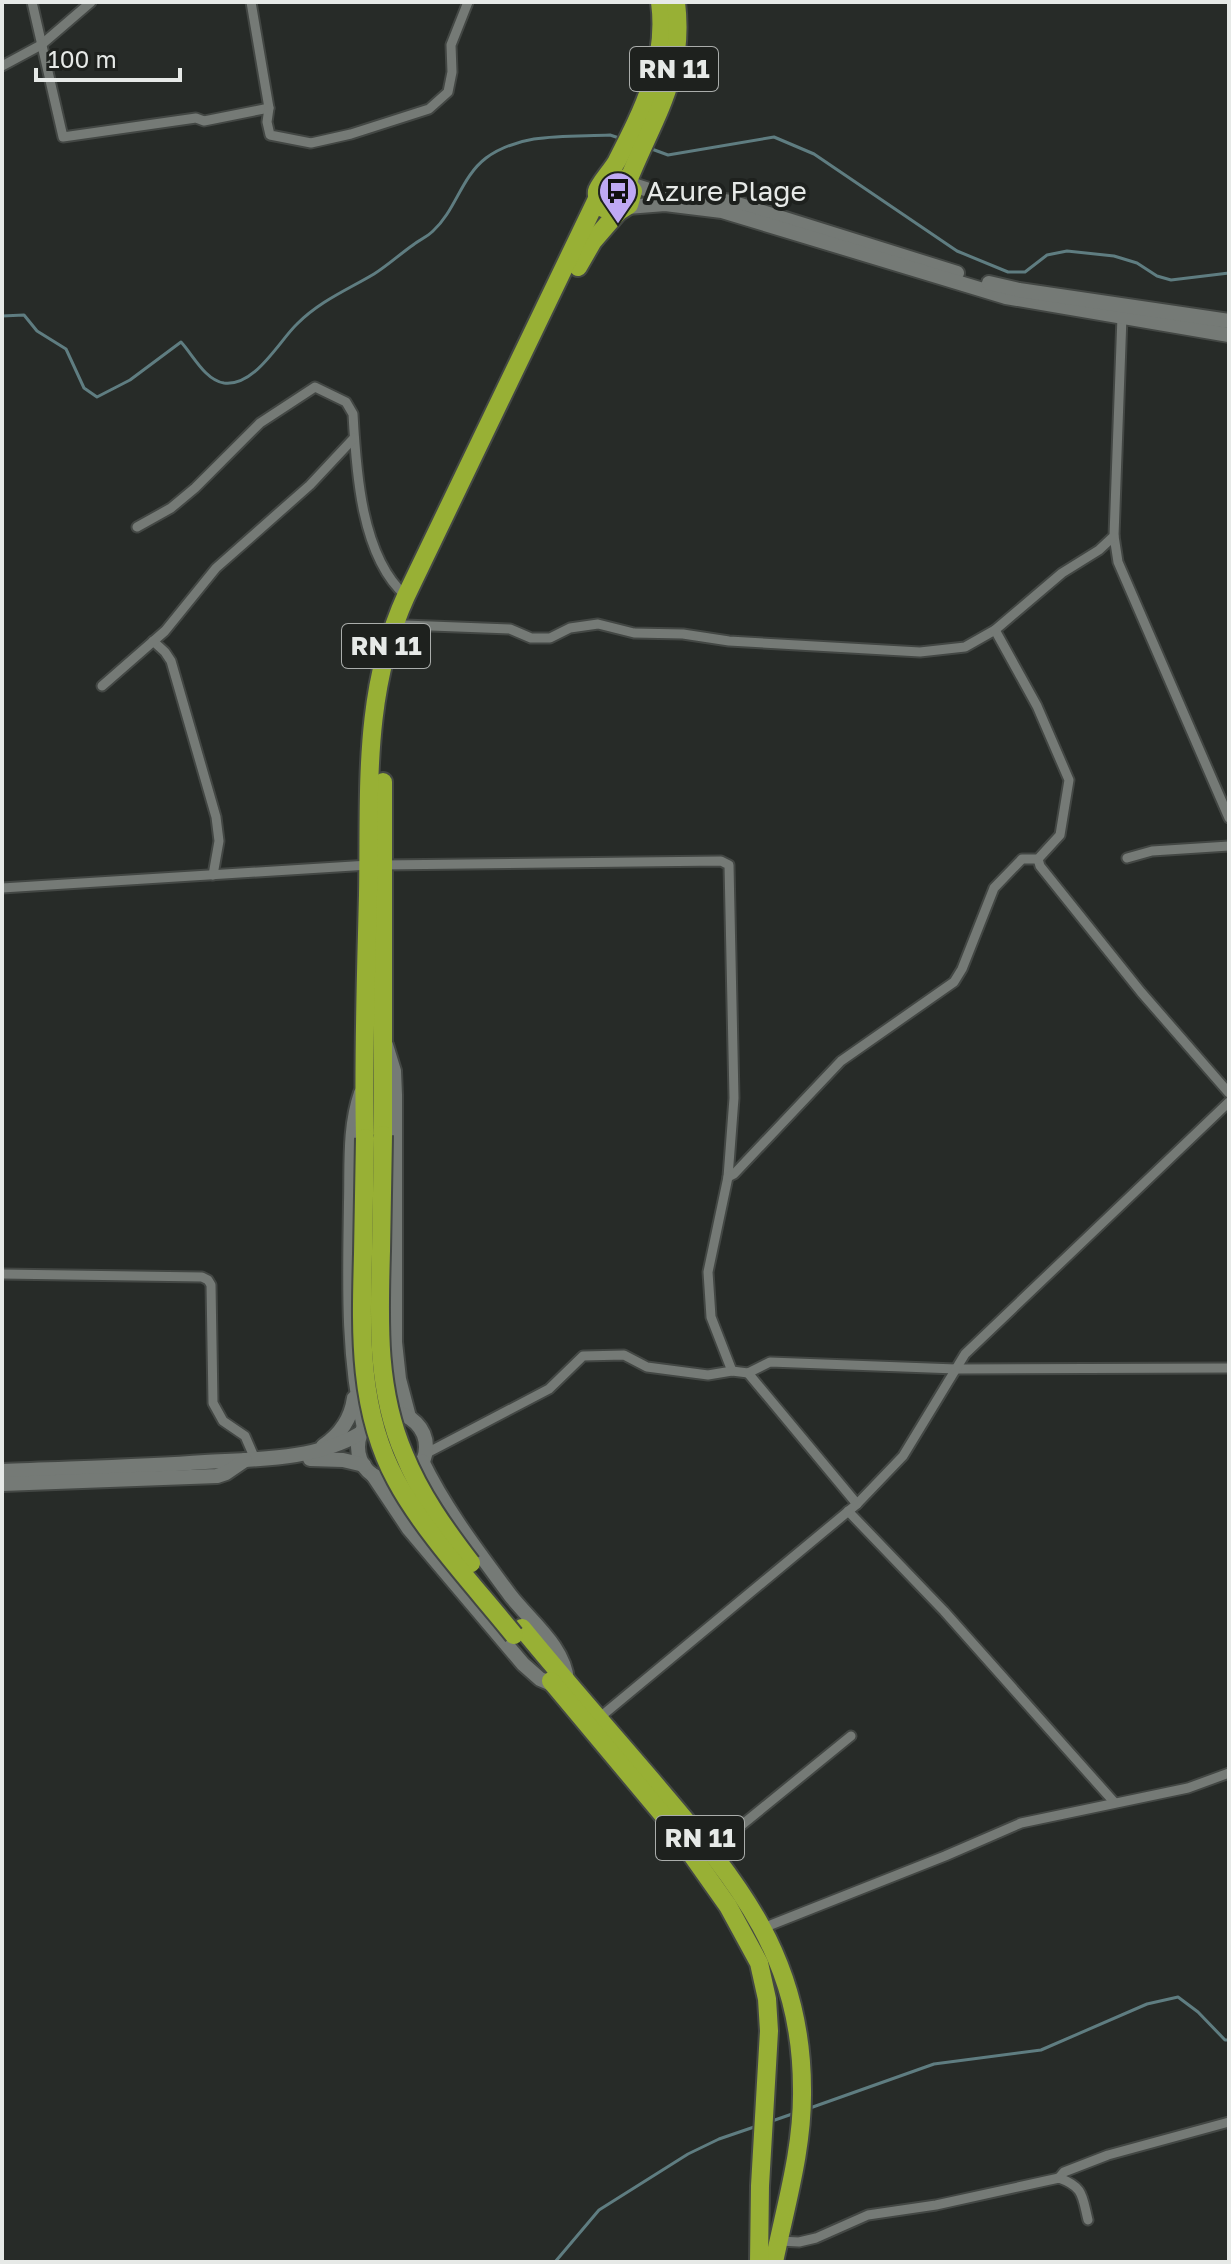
<svg xmlns="http://www.w3.org/2000/svg" width="1231" height="2264" viewBox="0 0 1231 2264" font-family="'Golos Text',sans-serif">
  <style>
    .lines { fill: none; stroke-linecap: round; stroke-linejoin: round }
    .stream { stroke: #5f7d81; stroke-width: 3 }
    .street-casing { stroke: #434744; stroke-width: 13 }
    .secondary-casing { stroke: #434744; stroke-width: 18 }
    .highway-casing { stroke: #434744; stroke-width: 22 }
    .street { stroke: #757a76; stroke-width: 9 }
    .secondary { stroke: #757a76; stroke-width: 14 }
    .highway { stroke: #98b035; stroke-width: 18 }
    .highway-bridge-casing { stroke: #434744; stroke-width: 22; stroke-linecap: butt }
    .highway-bridge { stroke: #98b035; stroke-width: 18 }
    .labels { text-anchor: middle; stroke-width: 8; stroke-linejoin: round; paint-order: stroke }
    .shield { fill: #1e211e; stroke: #aaadab; stroke-width: 2 }
    .shield-label { font-size: 26px; font-weight: bold; fill: #e6e9e7 }
    .poi-label { font-size: 28px; fill: #e6e9e7; stroke: #1e211e; text-anchor: start }
  </style>
  <rect width="100%" height="100%" fill="#272b28"/>
  <g class="lines">
    <!-- stream -->
    <g class="stream">
      <polyline points="649,148 668,155 774,137 814,154 957,251 1008,272 1025,272 1047,255 1067,251 1114,256 1137,263 1157,276 1171,280 1229,273"/>
      <path d="M2,316L24,315L37,331L66,349L84,388L97,397L130,380L181,342C193,355 205,380 224,383C255,387 279,341 297,324C320,301 347,290 374,274C387,266 400,254 413,245C419,240 427,237 433,231C456,210 461,177 486,158C521,132 569,137 610,135L619,138"/>
      <polyline points="810,2108 934,2064 1041,2050 1147,2004 1178,1997 1198,2012 1225,2040 1229,2040"/>
      <polyline points="772,2121 795,2113"/>
      <polyline points="555,2262 599,2210 688,2154 719,2139 757,2126"/>
    </g>
    <defs>
      <g id="street">
        <polyline points="32,2 63,137 196,118 204,121 269,108"/>
        <polyline points="251,2 269,108 267,122 270,135 311,143 351,134 429,109 448,92 452,72 451,45 468,2"/>
        <polyline points="2,66 41,45 91,2"/>
        <path d="M137,527L171,508L195,488L260,423L315,387L346,402L353,414C356,470 361,557 406,596"/>
        <polyline points="1114,536 1118,562 1229,818"/>
        <polyline points="405,625 510,629 531,638 550,638 570,628 598,624 634,633 683,634 729,641 920,652 965,647 995,630 1062,573 1099,550 1114,536 1122,316"/>
        <polyline points="153,641 165,652 171,661 216,817 219,841 213,875"/>
        <polyline points="102,686 165,631 216,568 310,485 354,438"/>
        <polyline points="1127,858 1152,851 1229,846"/>
        <polyline points="1038,859 1040,866 1141,992 1229,1093"/>
        <polyline points="382,865 721,861 729,865 734,1098 728,1177 708,1272 711,1317 732,1371"/>
        <polyline points="2,888 369,865"/>
        <polyline points="728,1177 734,1174 841,1061 954,982 962,969 994,888 1022,859 1038,859 1060,835 1069,780 1037,706 995,630"/>
        <polyline points="2,1274 202,1277 208,1280 211,1285 213,1403 223,1421 245,1436 255,1459"/>
        <polyline points="748,1373 857,1504"/>
        <polyline points="425,1454 549,1389 583,1356 624,1355 647,1367 708,1375 732,1371 748,1373 770,1362 956,1369 1229,1368"/>
        <polyline points="848,1511 944,1611 1114,1802"/>
        <polyline points="599,1718 857,1504 903,1456 965,1354 1229,1102"/>
        <polyline points="711,1850 851,1736"/>
        <polyline points="763,1928 945,1856 1021,1823 1188,1788 1229,1773"/>
        <polyline points="1059,2178 1064,2172 1108,2155 1229,2122"/>
        <path d="M779,2241L799,2242L816,2238L868,2215L936,2205L1059,2178C1084,2187 1082,2196 1088,2220"/>
      </g>
      <g id="secondary">
        <polyline points="630,184 655,192 731,202 957,273"/>
        <polyline points="627,207 665,204 722,211 1006,297 1229,335"/>
        <polyline points="989,283 1019,290 1229,321"/>
        <polyline points="386,1045 394,1071 395,1095 395,1342 399,1379 409,1417"/>
        <path d="M361,1093C349,1128 352,1166 351,1202C350,1278 347,1353 364,1428"/>
        <circle cx="392" cy="1447" r="34"/>
        <path d="M323,1446C341,1434 351,1419 354,1398"/>
        <polyline points="310,1459 343,1460 364,1465"/>
        <path d="M422,1461C445,1509 479,1553 510,1595C530,1621 565,1647 567,1681"/>
        <path d="M2,1471C70,1468 138,1467 205,1462C258,1459 315,1460 361,1433"/>
        <polyline points="373,1475 409,1529 523,1664 540,1679 554,1685"/>
        <polyline points="2,1484 217,1476 226,1473 245,1460"/>
      </g>
      <g id="highway">
        <path d="M608,177L624,179L633,191L629,205L618,212L603,208C599,203 596,199 597,191C598,185 612,170 617,161C643,110 668,61 660,2"/>
        <path d="M628,181C654,116 685,77 676,2"/>
        <polyline points="578,267 593,241 618,212"/>
        <polyline points="383,1135 383,782"/>
        <path d="M365,1138C363,1057 366,976 368,895C370,791 362,693 406,596L597,199"/>
        <path d="M522,1628C567,1683 614,1736 660,1790C739,1883 802,1959 802,2089C803,2148 786,2204 774,2262"/>
        <polyline points="551,1681 668,1821 728,1906 759,1963 767,1999 769,2031 760,2186 759,2262"/>
      </g>
    </defs>
    <!-- street casing -->
    <use href="#street" class="street-casing"/>
    <!-- secondary casing -->
    <use href="#secondary" class="secondary-casing"/>
    <!-- highway casing -->
    <use href="#highway" class="highway-casing"/>
    <!-- street -->
    <use href="#street" class="street"/>
    <!-- secondary -->
    <use href="#secondary" class="secondary"/>
    <!-- highway -->
    <use href="#highway" class="highway"/>
    <defs>
      <g id="highway-bridge">
        <path d="M383,1135C382,1173 382,1212 381,1251C379,1320 376,1389 404,1454C420,1494 445,1529 471,1563"/>
        <path d="M365,1138C364,1177 364,1215 363,1254C361,1331 358,1410 396,1480C423,1531 477,1589 514,1635"/>
      </g>
    </defs>
    <!-- highway-bridge casing -->
    <use href="#highway-bridge" class="highway-bridge-casing"/>
    <!-- highway-bridge -->
    <use href="#highway-bridge" class="highway-bridge"/>
  </g>
  <!-- icons -->
  <defs>
    <symbol id="bus-pin" viewBox="-11 -11 22 30"><path d="M0 17L-7.5 6A9.5 9.5 0 1 1 7.5 6Z" fill="#bfa9f4" stroke="#1e211e"/><path d="M-5-6H5V4H4V6H2V4H-2V6H-4V4H-5ZM-3.5-4V0h7V-4ZM-3.5 1.2v1.5H-2V1.2ZM2 1.2v1.5H3.5V1.2Z" fill="#111"/></symbol>
  </defs>
  <g fill-rule="evenodd">
    <use href="#bus-pin" x="596" y="169" width="44" height="60"/>
  </g>
  <g class="labels">
    <!-- shield labels -->
    <g class="shield">
      <rect x="630" y="47" width="88" height="44" rx="6"/>
      <rect x="342" y="624" width="88" height="44" rx="6"/>
      <rect x="656" y="1816" width="88" height="44" rx="6"/>
    </g>
    <g class="shield-label">
      <text x="674" y="78">RN 11</text>
      <text x="386" y="655">RN 11</text>
      <text x="700" y="1847">RN 11</text>
    </g>
    <!-- poi labels -->
    <g class="poi-label">
      <text x="646" y="201">Azure Plage</text>
    </g>
  </g>
  <!-- border -->
  <rect width="1231" height="2264" fill="none" stroke="#e6e9e7" stroke-width="8"/>
  <!-- scale -->
  <path d="M36 68v12h144v-12" fill="none" stroke="#e6e9e7" stroke-width="4"/>
  <text x="48" y="68" font-size="24" fill="#e6e9e7" stroke="#1e211e" stroke-width="6" paint-order="stroke">100 m</text>
</svg>
